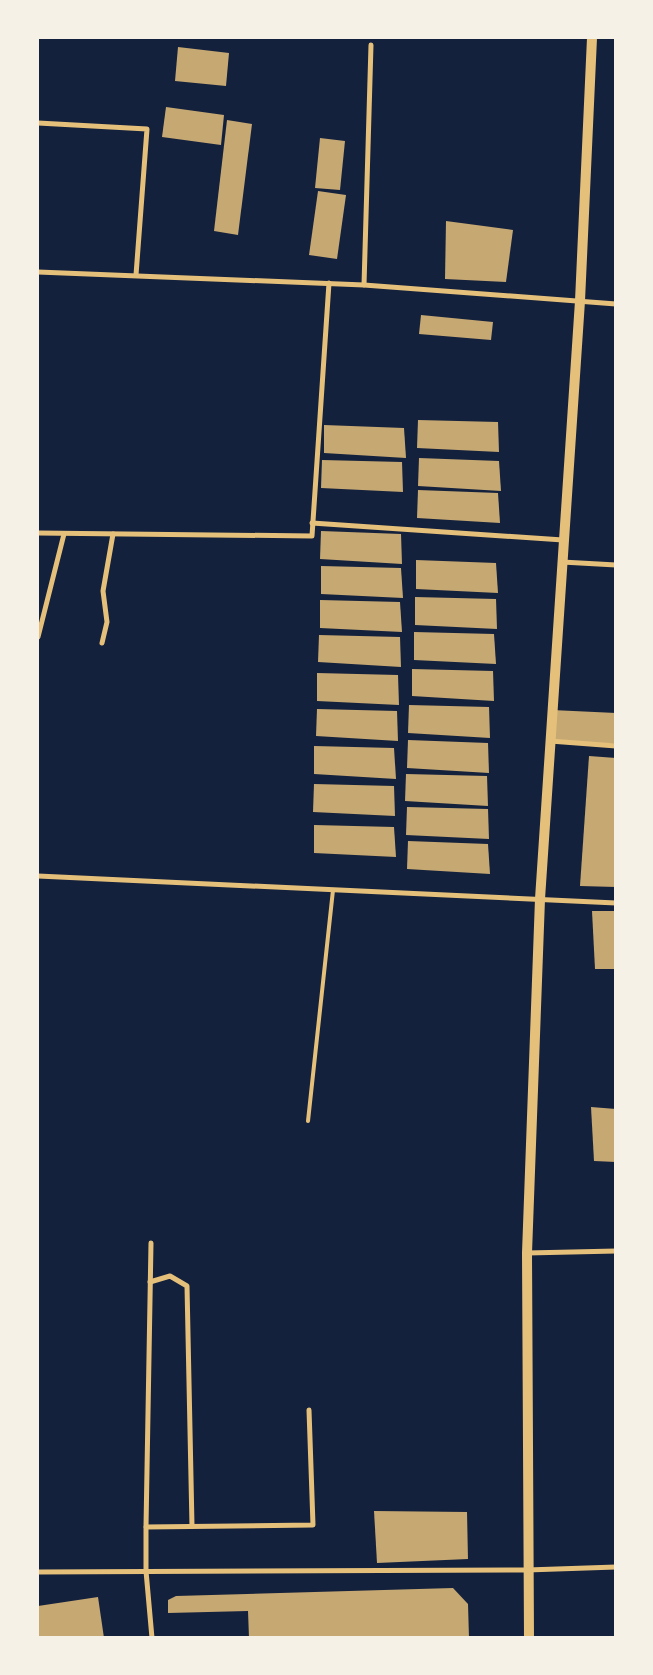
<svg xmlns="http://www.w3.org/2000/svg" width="653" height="1675" viewBox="0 0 653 1675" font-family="Raleway,sans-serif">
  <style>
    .building { fill: #c6a872 }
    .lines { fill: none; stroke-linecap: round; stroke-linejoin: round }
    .service { stroke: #e5c07b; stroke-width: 4 }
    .minor { stroke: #e5c07b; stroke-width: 5 }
    .secondary { stroke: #e5c07b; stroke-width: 10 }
  </style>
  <rect width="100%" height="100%" fill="#14213d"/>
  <!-- building -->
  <g class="building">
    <polygon points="178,47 229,53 226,86 175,81"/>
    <polygon points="166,107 224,115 221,145 162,137"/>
    <polygon points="227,120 252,124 238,235 214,231"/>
    <polygon points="320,138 345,141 340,190 315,188"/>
    <polygon points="318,191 346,195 337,259 309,255"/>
    <polygon points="446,221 513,230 506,282 445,279"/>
    <polygon points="421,315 493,322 491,340 419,334"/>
    <polygon points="418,420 498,422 499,452 417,448"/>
    <polygon points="324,425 404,428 406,458 324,453"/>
    <polygon points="419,458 499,461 501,491 418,486"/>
    <polygon points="322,460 402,462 403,492 321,488"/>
    <polygon points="418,490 498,493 500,523 417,518"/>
    <polygon points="321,531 401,534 402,564 320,559"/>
    <polygon points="416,560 496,563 498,593 416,589"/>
    <polygon points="321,566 401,568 403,598 321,594"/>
    <polygon points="415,597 496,599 497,629 415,625"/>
    <polygon points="320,600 400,602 402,632 320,628"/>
    <polygon points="414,632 494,634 496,664 414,660"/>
    <polygon points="319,635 400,637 401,667 318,662"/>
    <polygon points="412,669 493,671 494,701 412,696"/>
    <polygon points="317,673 398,675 399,705 317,701"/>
    <polygon points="409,705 489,707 490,738 408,733"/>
    <polygon points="317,709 397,711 398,741 316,736"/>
    <polygon points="552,710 616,713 616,744 550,741"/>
    <polygon points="408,740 488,743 489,773 407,768"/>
    <polygon points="314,746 394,748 396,779 314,774"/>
    <polygon points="589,756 616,758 616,887 580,886"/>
    <polygon points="406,774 487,776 488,806 405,801"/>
    <polygon points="314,784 394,786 395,816 313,812"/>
    <polygon points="407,807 488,809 489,839 406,835"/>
    <polygon points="314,825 394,827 396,857 314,853"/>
    <polygon points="408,841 488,844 490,874 407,869"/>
    <polygon points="592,911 616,911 616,969 595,969"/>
    <polygon points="591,1107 616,1109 616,1162 594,1161"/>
    <polygon points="374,1511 467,1512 468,1559 377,1563"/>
    <polygon points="453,1588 468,1604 469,1638 249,1638 248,1611 168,1613 168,1600 176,1596"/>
    <polygon points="98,1597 104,1638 38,1638 38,1606"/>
  </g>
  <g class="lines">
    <!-- service -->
    <polyline class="service" points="308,1121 333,890"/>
    <!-- minor -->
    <g class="minor">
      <polyline points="38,123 147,129 136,275"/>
      <polyline points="38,272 364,285 616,304"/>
      <polyline points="364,285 371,45"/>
      <polyline points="312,523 563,540"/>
      <polyline points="38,533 312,536 329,283"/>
      <polyline points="562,562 616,565"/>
      <polyline points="38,637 64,534"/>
      <polyline points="102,643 107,622 103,591 113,534"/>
      <polyline points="550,741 616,746"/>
      <polyline points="38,876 616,903"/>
      <polyline points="151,1243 146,1527 146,1571 152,1638"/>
      <polyline points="527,1253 616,1251"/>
      <polyline points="150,1282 170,1276 187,1286 192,1526"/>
      <polyline points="146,1527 313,1525 309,1410"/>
      <polyline points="38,1572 527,1570 616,1567"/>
    </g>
    <!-- secondary -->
    <polyline class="secondary" points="529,1638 527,1253 540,899 580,301 592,38"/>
  </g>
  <!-- border -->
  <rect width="653" height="1675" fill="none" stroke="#f6f1e7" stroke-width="78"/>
</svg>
